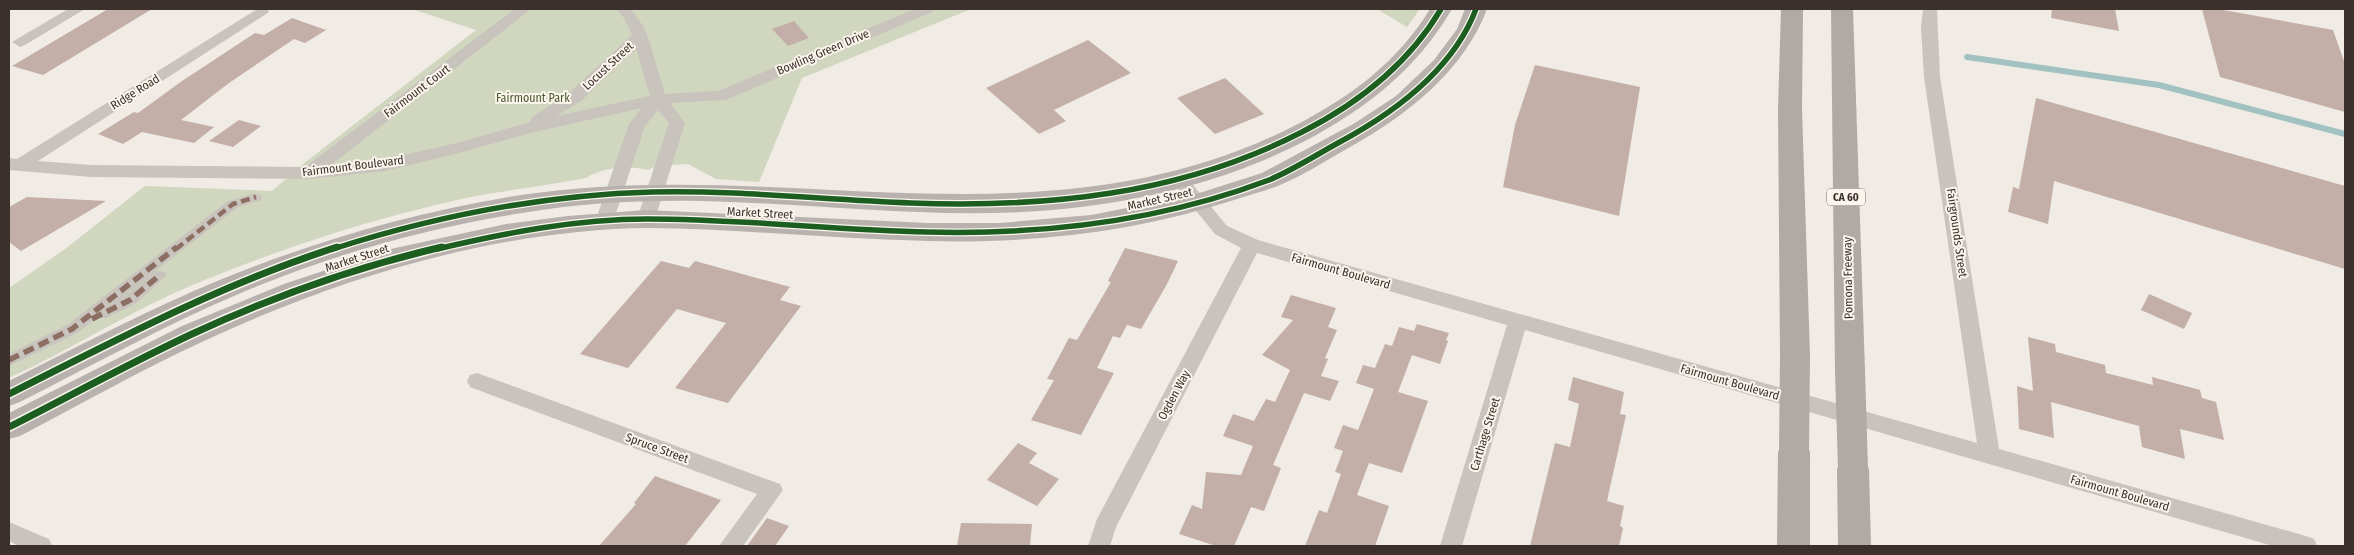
<svg xmlns="http://www.w3.org/2000/svg" width="2354" height="555" viewBox="0 0 2354 555" font-family="'Fira Sans Condensed',sans-serif">
  <style>
    .green { fill: #d1d6bf }
    .lines { fill: none; stroke-linecap: round; stroke-linejoin: round }
    .stream { stroke: #a1c2c1; stroke-width: 6 }
    .building { fill: #c3afa7 }
    .pedestrian { fill: #c9c3be; fill-rule: evenodd }
    .minor { fill: #c9c3be; fill-rule: evenodd }
    .primary { fill: #b8b1ad; fill-rule: evenodd }
    .motorway { fill: #afaaa4; fill-rule: evenodd }
    .motorway-bridge { stroke: #afaaa4; stroke-width: 30 }
    .quiet-far1 { stroke: #8d6e63; stroke-width: 4.5; stroke-dasharray: 9 4.5; stroke-linecap: butt }
    .quiet { stroke: #8d6e63; stroke-width: 5.5; stroke-dasharray: 11 5.5; stroke-linecap: butt }
    .cycleway-far1-casing { stroke: #fbf5ee; stroke-width: 8 }
    .cycleway-casing { stroke: #fbf5ee; stroke-width: 10 }
    .cycleway-far1 { stroke: #1b5e20; stroke-width: 5.5 }
    .cycleway { stroke: #1b5e20; stroke-width: 7 }
    .labels { text-anchor: middle; stroke-width: 4; stroke-linejoin: round; paint-order: stroke }
    .shield { fill: #fbf5ee; stroke: #756b66; stroke-width: 1 }
    .shield-label { font-size: 11px; font-weight: bold; fill: #3b302b }
    .street-label { font-size: 12px; fill: #3b302b; stroke: #fbf5ee }
    .park-label { font-size: 12px; fill: #4a5a2e; stroke: #fbf5ee }
  </style>
  <rect width="100%" height="100%" fill="#f0ebe5"/>
  <!-- green -->
  <g class="green">
    <path d="M412,9H971L802,78L759,182L716,179L688,164L656,166L648,170C630,165 602,167 586,178C546,186 506,190 466,198C374,218 282,248 195,284C130,311 72,349 9,378V288L65,249L145,186L272,191L303,164L476,30Z"/>
    <polygon points="1377,9 1420,9 1407,27"/>
  </g>
  <g class="lines">
    <!-- stream -->
    <polyline class="stream" points="1967,57 2159,85 2345,134"/>
  </g>
  <!-- building -->
  <g class="building">
    <polygon points="108,9 152,9 43,75 12,66"/>
    <polygon points="2052,9 2115,9 2119,31 2051,18"/>
    <polygon points="2202,9 2218,9 2333,30 2345,64 2345,112 2220,77"/>
    <polygon points="292,18 326,30 305,43 294,39 229,83 181,120 214,127 194,143 142,132 123,144 98,134 134,112 138,113 182,81 255,33 264,35"/>
    <polygon points="794,21 809,38 788,46 772,29"/>
    <polygon points="1088,40 1131,73 1054,110 1066,121 1039,134 986,88"/>
    <polygon points="1535,65 1640,87 1619,216 1503,187 1515,125"/>
    <polygon points="1225,78 1264,114 1215,134 1177,98"/>
    <polygon points="2036,98 2345,186 2345,269 2054,181 2048,224 2008,212 2013,187 2019,189"/>
    <polygon points="239,120 261,126 233,147 209,141"/>
    <polygon points="27,197 106,201 21,251 9,242 9,207"/>
    <polygon points="1125,248 1178,261 1167,284 1141,329 1127,325 1120,338 1113,336 1097,368 1114,373 1081,435 1031,420 1054,380 1047,379 1069,338 1077,340 1111,282 1108,281"/>
    <polygon points="661,261 689,268 695,261 790,287 780,300 801,306 728,403 675,388 726,323 677,309 628,368 580,354"/>
    <polygon points="2149,294 2192,313 2184,329 2141,310"/>
    <polygon points="1291,295 1336,308 1328,327 1337,330 1325,358 1328,359 1321,376 1339,381 1330,401 1304,393 1273,465 1281,468 1264,511 1251,507 1234,546 1216,546 1179,534 1192,505 1202,509 1206,472 1241,475 1253,446 1223,436 1233,414 1254,421 1266,399 1275,402 1290,370 1262,355 1293,320 1281,317"/>
    <polygon points="1417,324 1449,333 1446,340 1448,341 1440,364 1412,355 1398,392 1428,401 1402,473 1369,463 1357,495 1389,506 1375,546 1305,546 1319,510 1327,513 1341,474 1335,472 1343,451 1334,448 1343,425 1358,430 1374,389 1356,383 1363,365 1375,368 1385,344 1392,346 1399,327 1414,331"/>
    <polygon points="2028,337 2055,344 2056,352 2105,365 2106,373 2153,385 2152,377 2200,390 2202,398 2216,402 2224,440 2180,429 2185,459 2142,447 2139,426 2051,402 2054,438 2019,429 2017,386 2033,391"/>
    <polygon points="1573,377 1624,392 1620,414 1626,415 1607,501 1624,506 1620,526 1623,528 1619,546 1530,546 1555,443 1570,447 1579,404 1568,400"/>
    <polygon points="1018,443 1037,453 1029,463 1059,479 1037,506 987,480"/>
    <polygon points="655,476 721,500 685,546 599,546 636,504 634,503"/>
    <polygon points="767,518 789,526 775,546 747,546"/>
    <polygon points="961,523 1032,524 1030,546 957,546"/>
  </g>
  <g class="lines">
    <!-- pedestrian -->
    <path class="pedestrian" d="M256,193L262,197L261,200L238,207L155,271L165,272L167,275L135,304L106,318H96L77,333L9,366V354L67,325L228,201ZM152,274L125,296L121,298Z"/>
    <!-- minor -->
    <g class="minor">
      <polygon points="68,9 85,9 25,45 20,47 12,42"/>
      <path d="M257,9H267L269,12L38,161L91,165L305,167L515,9H531L331,165L385,159L457,143L530,122L532,117L569,93L632,35L624,18L616,9H631L643,26L648,37L665,94L718,91L915,9H934L932,12L726,100L670,103L685,123L655,219L652,223L646,225L640,223L637,219L669,123L658,110L645,126L613,222L610,226L604,228L598,226L595,222L629,124L642,108L530,133L459,153L385,171L309,179L91,177L9,170V158L17,159ZM636,48L650,96L556,116L581,101Z"/>
      <polygon points="1923,9 1937,9 1940,77 1999,449 2306,536 2314,539 2317,546 2273,546 1525,330 1462,546 1440,546 1507,325 1257,253 1116,527 1110,546 1088,546 1097,519 1241,248 1215,234 1170,179 1173,175 1179,173 1185,175 1227,226 1258,240 1977,443 1924,77 1921,27"/>
      <polygon points="477,373 780,484 783,490 743,546 719,546 757,494 470,387 467,381 470,375"/>
      <polygon points="9,522 49,539 52,546 19,546 9,541"/>
    </g>
    <!-- primary -->
    <g class="primary">
      <path d="M1430,9H1452C1417,69 1366,109 1305,141C1224,183 1129,205 1038,211C925,219 812,203 699,201C640,200 581,203 522,213C425,228 331,255 241,293C165,325 93,365 20,402L9,406V381C79,346 149,309 222,279C318,240 419,211 521,195C784,155 1044,253 1294,126C1349,98 1398,62 1430,9Z"/>
      <path d="M1465,9H1487C1464,71 1406,116 1350,147C1327,160 1304,175 1280,185C1265,191 1249,195 1234,200C1136,232 1031,244 928,241C835,239 742,229 649,228C603,228 551,234 506,242C401,261 301,296 204,341C141,370 81,404 20,436L9,439V413L182,326L284,284L386,250L506,224L568,216L646,210L928,223H1000L1091,215L1193,195L1262,173L1355,123L1396,96L1434,60L1457,29Z"/>
    </g>
    <!-- motorway -->
    <g class="motorway">
      <polygon points="1781,9 1803,9 1802,109 1810,356 1805,364 1795,367 1785,364 1780,356 1778,109"/>
      <polygon points="1831,9 1853,9 1865,371 1860,379 1850,382 1840,379 1835,371"/>
      <polygon points="1794,439 1805,443 1810,452 1810,546 1777,546 1778,452 1783,443"/>
      <polygon points="1853,456 1864,460 1869,469 1871,546 1838,546 1837,469 1842,460"/>
    </g>
    <!-- motorway-bridge -->
    <g class="motorway-bridge">
      <polyline points="1850,371 1853,469"/>
      <polyline points="1794,452 1795,356"/>
    </g>
    <!-- quiet-far1 -->
    <polyline class="quiet-far1" points="176,249 233,204 256,197"/>
    <!-- quiet -->
    <g class="quiet">
      <polyline points="92,319 130,300 160,275"/>
      <polyline points="9,360 72,329 177,247"/>
    </g>
    <defs>
      <g id="cycleway-far1">
        <path d="M333,249C436,216 543,195 652,192C738,190 825,200 911,203C1046,208 1180,195 1302,132C1359,103 1408,65 1441,9"/>
        <path d="M437,249C505,233 576,219 647,219C741,219 834,230 927,232C1042,235 1161,221 1269,180C1293,170 1316,155 1338,143C1394,113 1453,70 1476,9"/>
      </g>
      <g id="cycleway">
        <path d="M9,394C116,340 222,284 337,247"/>
        <path d="M9,427C70,396 130,363 192,334C272,297 356,267 442,247"/>
      </g>
    </defs>
    <!-- cycleway-far1 casing -->
    <use href="#cycleway-far1" class="cycleway-far1-casing"/>
    <!-- cycleway casing -->
    <use href="#cycleway" class="cycleway-casing"/>
    <!-- cycleway-far1 -->
    <use href="#cycleway-far1" class="cycleway-far1"/>
    <!-- cycleway -->
    <use href="#cycleway" class="cycleway"/>
  </g>
  <g class="labels">
    <!-- shield labels -->
    <rect class="shield" x="1827" y="188.5" width="38" height="17" rx="4"/>
    <g class="shield-label">
      <text x="1846" y="201">CA 60</text>
    </g>
    <!-- street labels -->
    <g class="street-label">
      <text transform="translate(823 52) rotate(-23)" y="4">Bowling Green Drive</text>
      <text transform="translate(608 66) rotate(-43)" y="4">Locust Street</text>
      <text transform="translate(417 91) rotate(-37)" y="4">Fairmount Court</text>
      <text transform="translate(135 92) rotate(-32)" y="4">Ridge Road</text>
      <text transform="translate(353 166) rotate(-7)" y="4">Fairmount Boulevard</text>
      <text transform="translate(1160 199) rotate(-13)" y="4">Market Street</text>
      <text transform="translate(760 213) rotate(3)" y="4">Market Street</text>
      <text transform="translate(1957 233) rotate(82)" y="4">Fairgrounds Street</text>
      <text transform="translate(357 258) rotate(-18)" y="4">Market Street</text>
      <text transform="translate(1341 271) rotate(16)" y="4">Fairmount Boulevard</text>
      <text transform="translate(1848 278) rotate(-91)" y="4">Pomona Freeway</text>
      <text transform="translate(1730 382) rotate(16)" y="4">Fairmount Boulevard</text>
      <text transform="translate(1174 395) rotate(-62)" y="4">Ogden Way</text>
      <text transform="translate(1485 434) rotate(-73)" y="4">Carthage Street</text>
      <text transform="translate(657 448) rotate(20)" y="4">Spruce Street</text>
      <text transform="translate(2120 493) rotate(16)" y="4">Fairmount Boulevard</text>
    </g>
    <!-- park labels -->
    <g class="park-label">
      <text x="533" y="102">Fairmount Park</text>
    </g>
  </g>
  <!-- border -->
  <rect width="2354" height="555" fill="none" stroke="#3b302b" stroke-width="20"/>
</svg>
